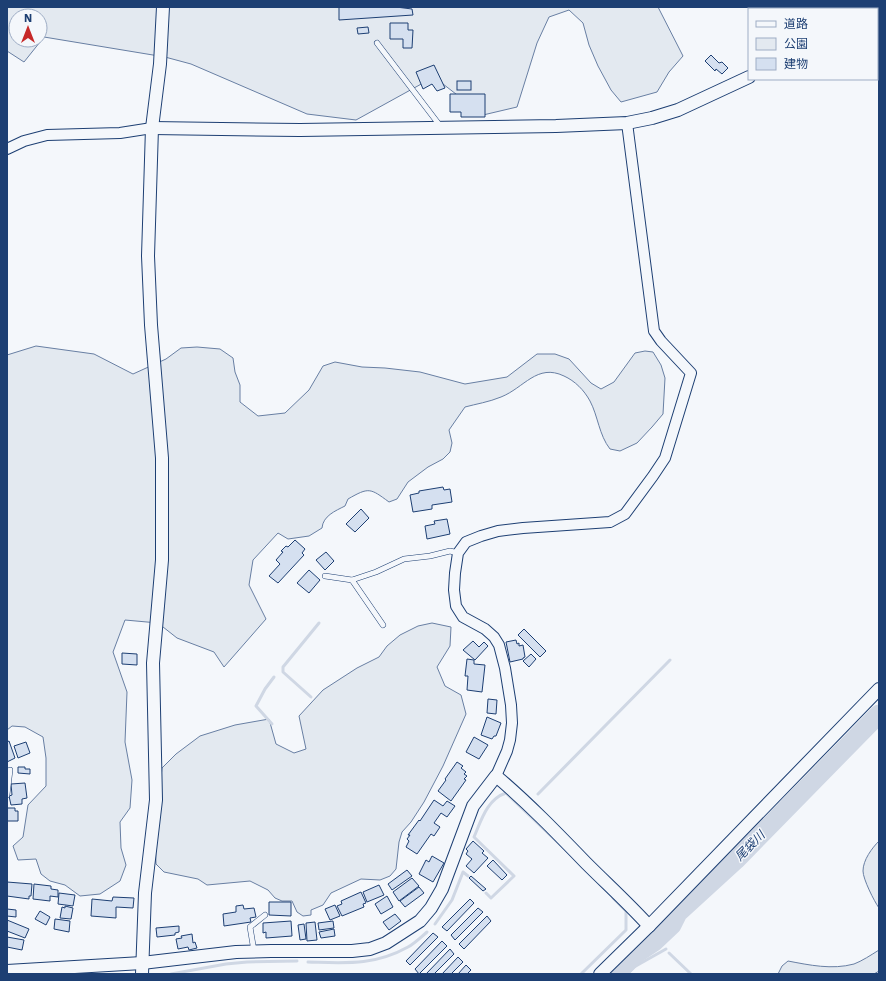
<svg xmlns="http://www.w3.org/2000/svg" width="886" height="981" viewBox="0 0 886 981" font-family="'Work Sans','Noto Sans JP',sans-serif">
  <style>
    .green { fill: #e3e9f0; stroke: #687fa3; fill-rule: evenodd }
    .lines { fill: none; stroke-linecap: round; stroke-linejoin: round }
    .stream { stroke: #cfd7e4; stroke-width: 3 }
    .river { stroke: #cfd7e4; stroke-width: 19 }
    .building { fill: #d5e0f0; stroke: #1d3f73 }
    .service-casing { stroke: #1d3f73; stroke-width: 6 }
    .minor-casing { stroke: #1d3f73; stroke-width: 12 }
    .tertiary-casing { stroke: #1d3f73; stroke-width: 14 }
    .service { stroke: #f4f7fb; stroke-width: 5 }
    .minor { stroke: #f4f7fb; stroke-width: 10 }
    .tertiary { stroke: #f4f7fb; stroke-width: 12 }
    .labels { text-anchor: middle; stroke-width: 3; stroke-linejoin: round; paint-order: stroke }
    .water-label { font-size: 12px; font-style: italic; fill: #1d3f73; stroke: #f4f7fb }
  </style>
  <rect width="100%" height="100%" fill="#f4f7fb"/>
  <!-- green -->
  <g class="green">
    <path d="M7,7H658L683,56L669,72L657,92L621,102L611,90L598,66L589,45L583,23L569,10L549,17L537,43L517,107L483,115L434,77L356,120L307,114L191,64L165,57L44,37L24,62L7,51ZM16,16H40V40H16Z"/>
    <path d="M36,346L94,354L133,374L166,359L181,348L197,347L220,349L233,358L235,372L240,385V402L258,416L285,413L309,390L323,366L335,362L362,367L385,368L420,372L465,384L507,377L537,354H555L569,359L591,383L601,389L614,382L635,353L645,351L653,352L661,365L665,378L663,414L652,427L637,443L620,451L610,449C599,435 598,416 590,401C584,390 575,381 564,376C537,363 524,388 501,397C489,402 476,404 465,407L449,430L452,443L450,452L443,459L428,467L408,482L397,499L389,502C370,488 369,487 348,499L345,506C335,511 323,516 322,528L309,536L288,539L278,533L253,560L249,585L266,619L224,667L214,652L177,638L158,623L125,620L113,652L127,692L125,742L132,780L130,808L120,822L121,848L126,865L120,881L100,894L80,896L65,885L50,881L41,874L36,859L18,860L13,846L23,837L28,805L46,786V758L43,737L25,727L12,726L7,730V355Z"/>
    <polygon points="432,623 451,627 450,646 437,667 445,686 461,695 466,714 443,766 424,802 411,822 402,832 399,842 396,869 390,876 380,880 361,879 331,893 323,905 311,910 311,915 303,916 297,912 292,901 282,901 275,898 268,890 250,881 207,885 198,879 164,872 156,864 155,834 162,768 176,754 200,736 235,725 269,719 276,744 294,753 306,749 299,716 323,690 357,668 379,657 387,646 400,635 418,626"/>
    <path d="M879,841V908C874,901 863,879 863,871C863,860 872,848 879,841Z"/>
    <path d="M879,950V971L874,974H778L782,966L788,961C809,965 832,970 854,964C862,961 871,955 879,950Z"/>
  </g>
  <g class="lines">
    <!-- stream -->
    <g class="stream">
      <polyline points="311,697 283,672 283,667 319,623"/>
      <polyline points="272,724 256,706 265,689 274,677"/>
      <polyline points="538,794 670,660"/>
      <path d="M486,893L491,898L514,876L474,837C481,821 487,799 506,793L570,854"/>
      <polyline points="613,898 625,910"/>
      <polyline points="435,924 452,900 463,872 468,876"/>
      <polyline points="653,937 659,943"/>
      <polyline points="669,953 691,974"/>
      <path d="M308,962C345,963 374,966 408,947C415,943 421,937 427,932"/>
      <polyline points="171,974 226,964 247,962 297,961"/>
      <polyline points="581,974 626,930 626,911"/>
      <polyline points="627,974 634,967 666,949"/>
    </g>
    <!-- river -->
    <polyline class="river" points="616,974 636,954 654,942 672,925 678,913 736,860 879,714"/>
  </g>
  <!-- building -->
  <g class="building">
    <polygon points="339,7 396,7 412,9 413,15 339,20"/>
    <polygon points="390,23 408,23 408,30 413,30 412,48 403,48 403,39 390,39"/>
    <polygon points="368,27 369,33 358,34 357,28"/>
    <polygon points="711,55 719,63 722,62 728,68 722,74 716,69 715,71 705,61"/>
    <polygon points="434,65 445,88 437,91 432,84 423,89 416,72"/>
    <rect x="457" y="81" width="14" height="9"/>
    <polygon points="450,94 485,94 485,117 461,117 461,112 450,112"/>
    <polygon points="443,487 444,490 450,489 452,502 432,505 432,509 413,512 410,495 419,493 419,491"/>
    <polygon points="361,509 369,518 355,532 346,524"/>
    <polygon points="447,519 450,534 427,539 425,526 435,524 434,521"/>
    <polygon points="295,540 305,549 302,553 304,555 278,583 269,576 280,564 276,560 283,552 281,551 286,546 288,547"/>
    <polygon points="326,552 334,561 325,570 316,560"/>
    <polygon points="309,570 320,580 309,593 297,583"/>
    <polygon points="524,629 546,651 540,657 518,635"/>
    <polygon points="516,640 517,644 519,643 519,646 523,645 525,657 523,658 523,659 510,662 506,642"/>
    <polygon points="473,641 479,647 484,642 488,646 475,660 463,650"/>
    <polygon points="122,653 137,654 137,665 122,664"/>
    <polygon points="531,654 536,659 529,667 523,661"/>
    <polygon points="467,659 474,660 474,664 485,665 482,692 467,690 468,676 465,676"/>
    <polygon points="488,699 497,700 496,714 487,713"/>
    <polygon points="487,717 501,723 496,736 494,736 492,739 481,735"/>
    <polygon points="474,737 488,745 479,759 466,752"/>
    <polygon points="9,741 15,758 7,762 7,742"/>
    <polygon points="26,742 30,753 18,758 14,746"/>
    <polygon points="457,762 463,766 461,768 466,772 464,774 467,776 464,779 466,780 451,801 438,791 446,780 445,779"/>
    <polygon points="18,767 25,767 25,769 30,769 30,774 18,773"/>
    <polygon points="25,783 27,798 22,799 22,804 11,805 9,796 12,795 11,784"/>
    <polygon points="434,800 443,806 447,801 455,806 447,817 441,813 434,823 440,827 434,836 431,834 417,854 406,847 409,841 407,839 410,835 408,835 419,820 420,821"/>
    <polygon points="7,808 15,808 15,811 18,811 18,821 7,821"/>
    <polygon points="473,841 484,851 482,853 488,858 474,873 466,866 472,859 466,854 468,851 466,849"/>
    <polygon points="432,856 444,863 433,882 419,874 426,860 429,862"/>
    <polygon points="493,860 507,875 502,880 487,866"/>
    <polygon points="407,870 412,876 392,890 388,884"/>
    <polygon points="471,876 486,889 483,891 469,878"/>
    <polygon points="412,878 419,886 399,901 393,892"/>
    <polygon points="7,882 32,884 31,896 29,896 29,899 7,896"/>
    <polygon points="34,884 51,886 51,889 58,890 58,897 50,896 50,901 33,899"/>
    <polygon points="379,885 384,895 367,902 363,892"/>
    <polygon points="419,887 424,893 405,907 400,901"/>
    <polygon points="361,892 366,903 363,904 364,907 342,916 337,906 342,904 341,901"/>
    <polygon points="59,893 75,895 73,906 58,904"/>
    <polygon points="387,896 393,907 381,914 375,904"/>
    <polygon points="113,897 134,898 133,908 116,907 116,918 91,916 92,899 112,901"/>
    <polygon points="470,899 474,903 447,931 442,927"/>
    <polygon points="269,902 291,902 291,916 269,915"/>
    <polygon points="243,905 244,909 254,908 256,917 250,918 251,922 224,926 223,914 236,912 236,906"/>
    <polygon points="335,905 340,916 330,920 325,909"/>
    <polygon points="65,906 73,908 71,919 60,918 62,907 65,908"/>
    <polygon points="478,908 483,912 455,940 451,935"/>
    <polygon points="7,909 16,910 16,917 7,916"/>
    <polygon points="40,911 50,917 46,925 35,919"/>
    <polygon points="395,914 401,921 389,930 383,922"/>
    <polygon points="487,916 491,921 464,949 459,944"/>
    <polygon points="55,919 70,921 69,932 54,929"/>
    <polygon points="7,920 29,929 25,938 7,931"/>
    <polygon points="291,921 292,936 266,938 266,932 263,933 263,923"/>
    <polygon points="333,921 334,928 319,930 318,923"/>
    <polygon points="315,922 317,940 307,941 306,923"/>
    <polygon points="304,924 306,939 300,940 298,925"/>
    <polygon points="179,926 179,932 175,933 175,935 157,937 156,928"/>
    <polygon points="334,929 335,936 321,938 319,932"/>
    <polygon points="433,933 438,937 410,965 406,961"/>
    <polygon points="192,934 193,943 195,942 197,948 189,950 188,947 178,949 176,939 182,938 181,936"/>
    <polygon points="7,937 24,940 22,950 7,947"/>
    <polygon points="442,941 447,946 419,974 415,969"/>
    <polygon points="450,949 454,954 434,974 426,974"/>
    <polygon points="458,957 463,962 451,974 442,974"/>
    <polygon points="466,965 471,970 467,974 458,974"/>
  </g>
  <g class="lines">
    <defs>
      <g id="service">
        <polyline points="377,43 441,127"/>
        <polyline points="325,576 352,580"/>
        <polyline points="383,625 352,580 376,572 404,559 430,556 450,551 458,553"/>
        <polyline points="7,795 10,770"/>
        <polyline points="254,951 250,927 265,915"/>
      </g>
      <g id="minor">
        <polyline points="7,149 24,141 47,135 120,133 152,128"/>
        <polyline points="496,776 507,751 510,740 512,723 511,705 505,668 499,645 494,637 485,629 463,617 456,606 454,590 455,573 458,553 466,542 481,536 498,531 523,528 610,522 625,514 653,476 665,458 691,373 661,341 654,331 627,123"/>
      </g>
      <g id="tertiary">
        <polyline points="877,17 879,16"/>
        <polyline points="152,128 300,130 556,126 627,123 652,118 678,110 749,77"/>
        <path d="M7,971L142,963L236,952L271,951H352L370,949L386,943L420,921L431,908L442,889L473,806L496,776C528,803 557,833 586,863C607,884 629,904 649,926"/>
        <polyline points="142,974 145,893 156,800 153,663 162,560 162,458 151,325 148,256 152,128 160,64 163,7"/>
        <polyline points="600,974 649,926 879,689"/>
      </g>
    </defs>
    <!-- service casing -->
    <use href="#service" class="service-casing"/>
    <!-- minor casing -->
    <use href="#minor" class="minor-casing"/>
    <!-- tertiary casing -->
    <use href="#tertiary" class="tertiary-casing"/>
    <!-- service -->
    <use href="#service" class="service"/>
    <!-- minor -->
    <use href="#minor" class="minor"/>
    <!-- tertiary -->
    <use href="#tertiary" class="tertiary"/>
  </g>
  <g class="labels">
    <!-- water labels -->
    <g class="water-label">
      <text transform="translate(750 846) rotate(-45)" y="4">尾袋川</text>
    </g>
  </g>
  <!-- border -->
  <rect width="886" height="981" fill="none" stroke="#1d3f73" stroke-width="16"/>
  <!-- legend -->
  <rect x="748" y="8" width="130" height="72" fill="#f4f7fb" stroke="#9eadc5"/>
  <rect x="756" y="21" width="20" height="6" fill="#f4f7fb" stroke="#9eadc5"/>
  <text x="784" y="28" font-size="12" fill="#1d3f73">道路</text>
  <rect x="756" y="38" width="20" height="12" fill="#e3e9f0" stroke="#9eadc5"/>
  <text x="784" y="48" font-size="12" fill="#1d3f73">公園</text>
  <rect x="756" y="58" width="20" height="12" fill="#d5e0f0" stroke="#9eadc5"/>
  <text x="784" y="68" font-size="12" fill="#1d3f73">建物</text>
  <!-- north arrow -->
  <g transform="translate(28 28)"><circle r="19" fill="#f4f7fb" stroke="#9eadc5"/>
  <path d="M0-3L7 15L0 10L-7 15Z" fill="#c62828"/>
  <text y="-6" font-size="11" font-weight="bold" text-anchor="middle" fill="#1d3f73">N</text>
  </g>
</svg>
